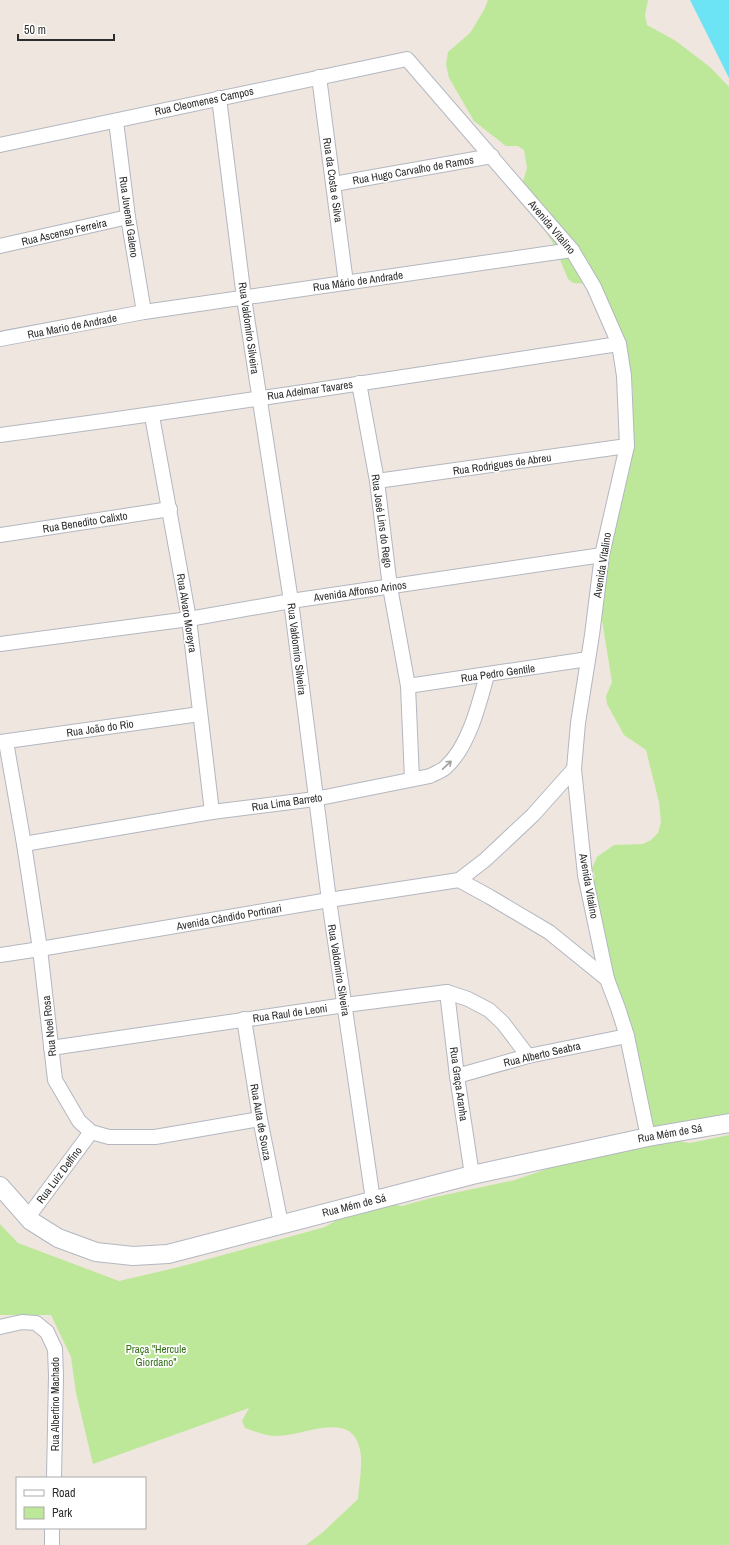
<svg xmlns="http://www.w3.org/2000/svg" width="729" height="1545" viewBox="0 0 729 1545" font-family="'Archivo Narrow',sans-serif">
  <style>
    .green { fill: #bee899 }
    .water { fill: #6de4f6 }
    .lines { fill: none; stroke-linecap: round; stroke-linejoin: round }
    .minor-casing { stroke: #b3b7c1; stroke-width: 16 }
    .tertiary-casing { stroke: #b3b7c1; stroke-width: 20 }
    .minor { stroke: #fff; stroke-width: 14 }
    .tertiary { stroke: #fff; stroke-width: 18 }
    .oneway { stroke: #a0a0a0 }
    .labels { text-anchor: middle; stroke-width: 3.5; stroke-linejoin: round; paint-order: stroke }
    .street-label { font-size: 11px; fill: #2d2d2d; stroke: #fff }
    .park-label { font-size: 11px; fill: #357017; stroke: #fff }
  </style>
  <rect width="100%" height="100%" fill="#efe6df"/>
  <!-- green -->
  <path class="green" d="M488,0H648L645,15L647,25L676,41L710,67L729,87V1118L671,1140L690,1143L729,1135V1545H306L323,1532L358,1499C359,1485 363,1462 360,1450C352,1409 304,1436 278,1436C266,1436 256,1432 245,1428L242,1421L249,1408L93,1464L76,1393L71,1357L51,1315H0V1224L18,1243L119,1281L179,1267L325,1227L351,1212L387,1204L402,1206L435,1197L515,1180L590,1154L644,1141L589,888L595,877L592,868L597,857L614,845L643,844L651,840L658,833L661,822L659,802L646,750L624,735L607,704L606,696L612,682L598,596L625,477L633,390L627,363L589,284L573,283L568,279L553,243L525,199L522,185L527,168L524,150L518,146H506L474,121L449,78L446,64L448,52L470,33L484,10Z"/>
  <!-- water -->
  <polygon class="water" points="690,0 729,0 729,78"/>
  <g class="lines">
    <defs>
      <g id="minor">
        <polyline points="319,77 346,283"/>
        <polyline points="219,98 244,298 291,601 329,900 373,1200"/>
        <polyline points="116,121 128,217 144,312"/>
        <polyline points="0,145 407,59 572,250 594,287 619,344 624,376 627,446 602,555 592,635 578,723 574,769 585,875 607,979 618,1008 627,1036 648,1137"/>
        <polyline points="334,184 492,156"/>
        <polyline points="0,246 128,217"/>
        <polyline points="0,339 144,312 572,250"/>
        <polyline points="359,383 377,481 390,587 408,686 412,779"/>
        <polyline points="152,416 189,619 212,812"/>
        <path d="M0,435C207,408 413,375 619,344"/>
        <polyline points="377,481 627,446"/>
        <polyline points="0,535 170,509"/>
        <polyline points="0,644 189,619 291,601 602,555"/>
        <polyline points="408,686 588,659"/>
        <polyline points="0,742 200,714"/>
        <polyline points="6,742 24,844 40,949 55,1080 79,1121 91,1132 109,1137 155,1137 260,1119"/>
        <path d="M24,844L212,812L315,799L430,776C435,773 442,771 446,767C469,746 479,704 487,675"/>
        <polyline points="459,880 490,897 549,932 607,979"/>
        <polyline points="0,955 40,949 329,900 459,880 485,860 533,815 574,769"/>
        <polyline points="447,992 457,1076 472,1175"/>
        <polyline points="244,1019 260,1119 281,1224"/>
        <polyline points="51,1048 345,1005 447,992 468,999 489,1010 503,1023 528,1056"/>
        <polyline points="457,1076 528,1056 627,1036"/>
        <polyline points="28,1217 91,1132"/>
        <polyline points="0,1327 22,1322 36,1323 47,1332 55,1349 56,1376 54,1478"/>
        <polyline points="52,1545 52,1528"/>
      </g>
      <polyline id="tertiary" points="0,1186 31,1221 58,1238 96,1252 133,1256 168,1254 472,1175 648,1137 729,1123"/>
    </defs>
    <!-- minor casing -->
    <use href="#minor" class="minor-casing"/>
    <!-- tertiary casing -->
    <use href="#tertiary" class="tertiary-casing"/>
    <!-- minor -->
    <use href="#minor" class="minor"/>
    <!-- tertiary -->
    <use href="#tertiary" class="tertiary"/>
  </g>
  <!-- one-way arrows -->
  <defs><path id="oneway-shaft" d="M-6 0H5M1.5-3L5.5 0L1.5 3" fill="none" stroke-width="1.6" stroke-linecap="round" stroke-linejoin="round"/></defs>
  <use class="oneway" href="#oneway-shaft" transform="translate(447 765) rotate(-43)"/>
  <g class="labels">
    <!-- street labels -->
    <g class="street-label">
      <text transform="translate(204 101) rotate(-12)" y="4">Rua Cleomenes Campos</text>
      <text transform="translate(413 170) rotate(-10)" y="4">Rua Hugo Carvalho de Ramos</text>
      <text transform="translate(333 180) rotate(82)" y="4">Rua da Costa e Silva</text>
      <text transform="translate(129 217) rotate(82)" y="4">Rua Juvenal Galeno</text>
      <text transform="translate(552 227) rotate(50)" y="4">Avenida Vitalino</text>
      <text transform="translate(64 232) rotate(-13)" y="4">Rua Ascenso Ferreira</text>
      <text transform="translate(358 281) rotate(-8)" y="4">Rua Mário de Andrade</text>
      <text transform="translate(72 326) rotate(-11)" y="4">Rua Mario de Andrade</text>
      <text transform="translate(249 328) rotate(82)" y="4">Rua Valdomiro Silveira</text>
      <text transform="translate(310 390) rotate(-8)" y="4">Rua Adelmar Tavares</text>
      <text transform="translate(502 464) rotate(-8)" y="4">Rua Rodrigues de Abreu</text>
      <text transform="translate(382 521) rotate(82)" y="4">Rua José Lins do Rego</text>
      <text transform="translate(85 522) rotate(-9)" y="4">Rua Benedito Calixto</text>
      <text transform="translate(602 565) rotate(-81)" y="4">Avenida Vitalino</text>
      <text transform="translate(360 591) rotate(-8)" y="4">Avenida Affonso Arinos</text>
      <text transform="translate(187 613) rotate(81)" y="4">Rua Alvaro Moreyra</text>
      <text transform="translate(297 649) rotate(83)" y="4">Rua Valdomiro Silveira</text>
      <text transform="translate(498 673) rotate(-8)" y="4">Rua Pedro Gentile</text>
      <text transform="translate(100 728) rotate(-8)" y="4">Rua João do Rio</text>
      <text transform="translate(287 802) rotate(-8)" y="4">Rua Lima Barreto</text>
      <text transform="translate(589 886) rotate(80)" y="4">Avenida Vitalino</text>
      <text transform="translate(229 917) rotate(-10)" y="4">Avenida Cândido Portinari</text>
      <text transform="translate(339 970) rotate(81)" y="4">Rua Valdomiro Silveira</text>
      <text transform="translate(290 1013) rotate(-8)" y="4">Rua Raul de Leoni</text>
      <text transform="translate(49 1026) rotate(-96)" y="4">Rua Noel Rosa</text>
      <text transform="translate(542 1054) rotate(-13)" y="4">Rua Alberto Seabra</text>
      <text transform="translate(459 1084) rotate(82)" y="4">Rua Graça Aranha</text>
      <text transform="translate(261 1122) rotate(80)" y="4">Rua Auta de Souza</text>
      <text transform="translate(670 1133) rotate(-10)" y="4">Rua Mém de Sá</text>
      <text transform="translate(59 1175) rotate(-53)" y="4">Rua Luiz Delfino</text>
      <text transform="translate(354 1205) rotate(-14)" y="4">Rua Mém de Sá</text>
      <text transform="translate(55 1404) rotate(-90)" y="4">Rua Albertino Machado</text>
    </g>
    <!-- park labels -->
    <g class="park-label">
      <text x="156" y="1353">Praça "Hercule<tspan x="156" dy="13">Giordano"</tspan></text>
    </g>
  </g>
  <!-- legend -->
  <rect x="16" y="1477" width="130" height="52" fill="#ffffff" stroke="#ababab"/>
  <rect x="24" y="1490" width="20" height="6" fill="#ffffff" stroke="#ababab"/>
  <text x="52" y="1497" font-size="12" fill="#2d2d2d">Road</text>
  <rect x="24" y="1507" width="20" height="12" fill="#bee899" stroke="#ababab"/>
  <text x="52" y="1517" font-size="12" fill="#2d2d2d">Park</text>
  <!-- scale -->
  <path d="M18 34v6h96v-6" fill="none" stroke="#2d2d2d" stroke-width="2"/>
  <text x="24" y="34" font-size="12" fill="#2d2d2d" stroke="#ffffff" stroke-width="3" paint-order="stroke">50 m</text>
</svg>
